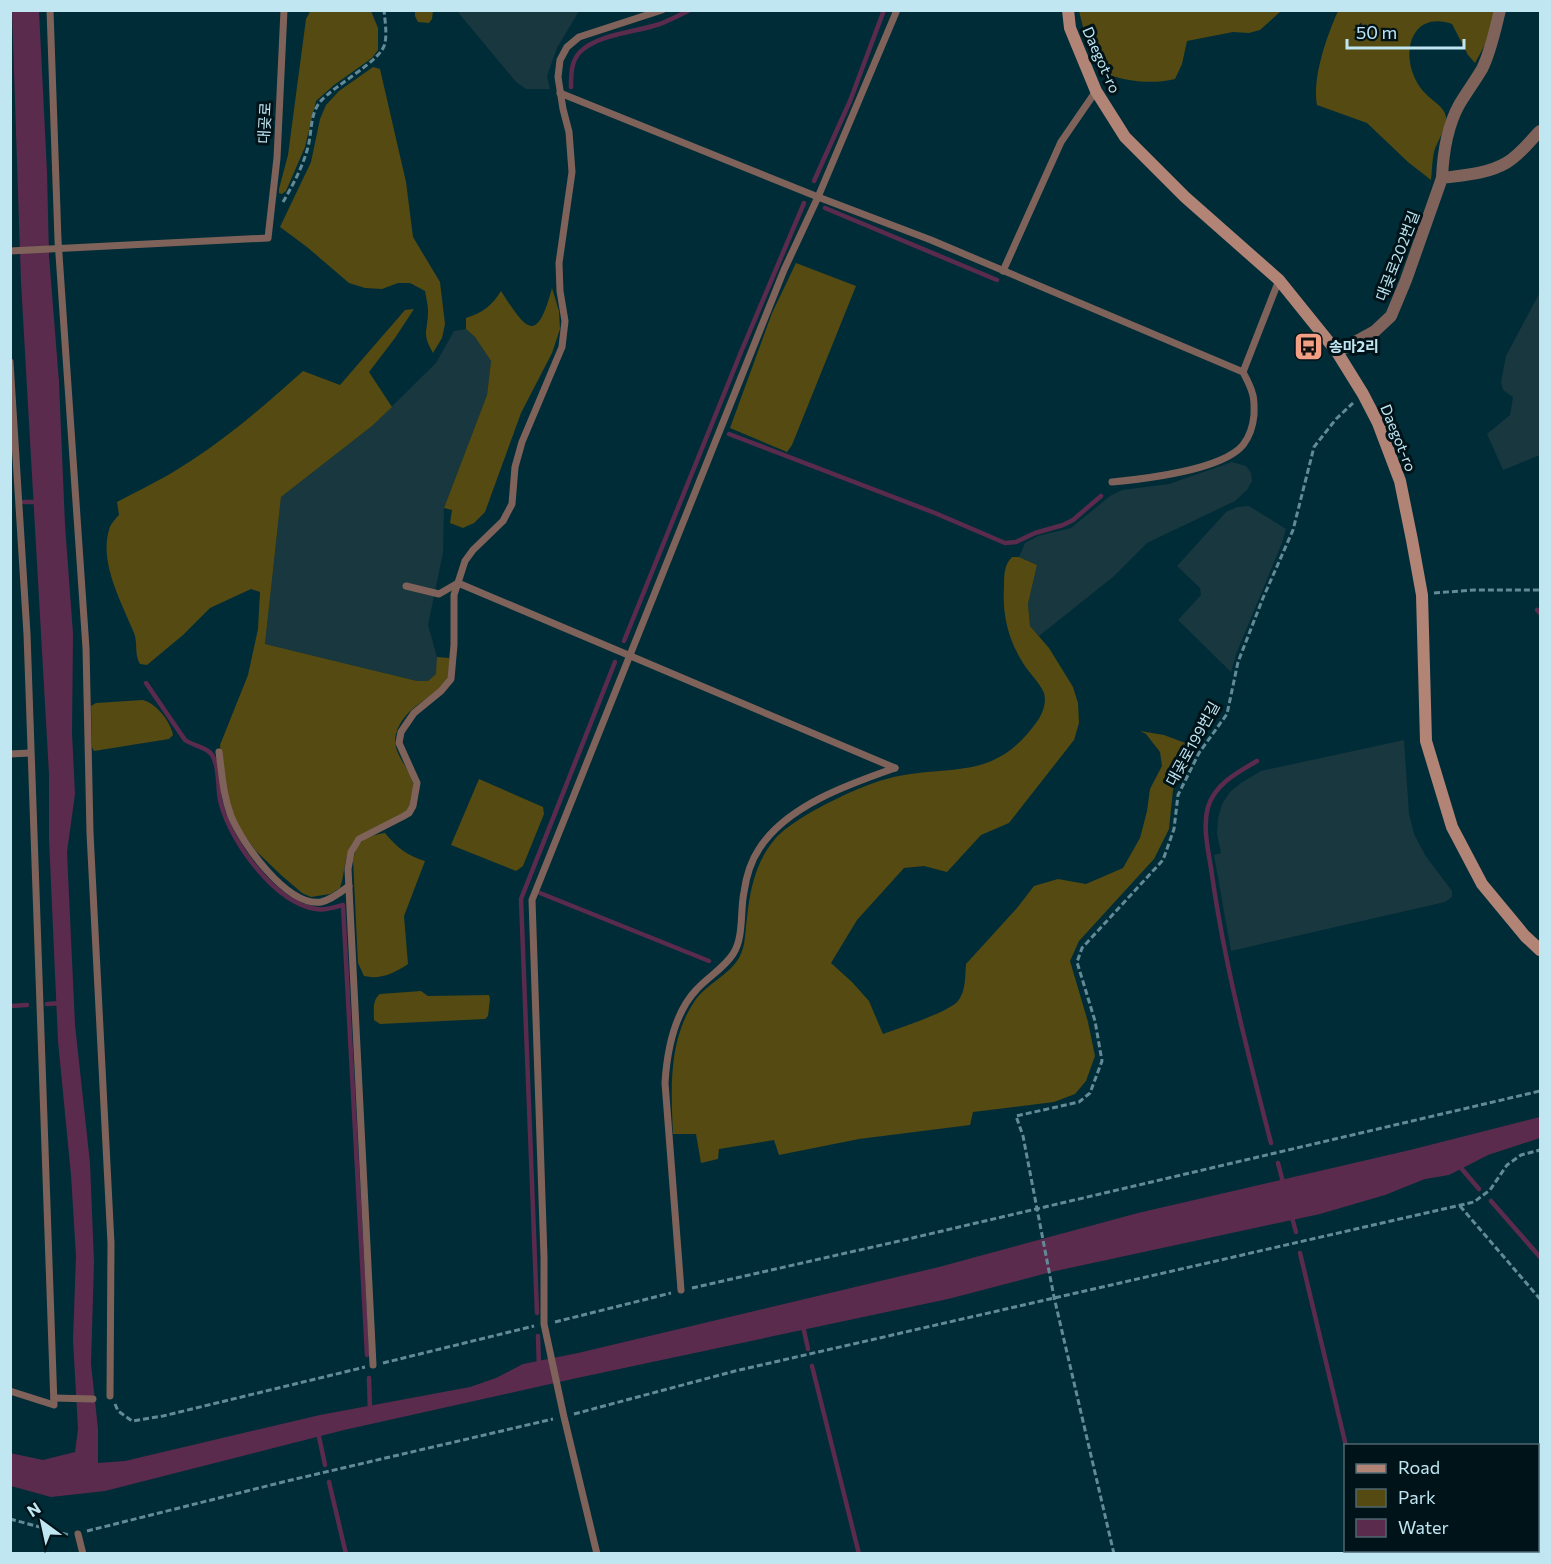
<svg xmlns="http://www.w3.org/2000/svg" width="1551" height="1564" viewBox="0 0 1551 1564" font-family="Commissioner,'Noto Sans KR',sans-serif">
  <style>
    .built { fill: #18373f }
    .green { fill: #544a12 }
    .water { fill: #5b2b4e }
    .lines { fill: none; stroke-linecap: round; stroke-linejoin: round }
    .stream { stroke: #5b2b4e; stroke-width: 4.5 }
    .path { stroke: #628b97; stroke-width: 3; stroke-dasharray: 6 3; stroke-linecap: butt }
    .lane { stroke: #7f635a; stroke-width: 7 }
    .street { stroke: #7f635a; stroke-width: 12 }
    .secondary { stroke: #b18476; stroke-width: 12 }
    .labels { text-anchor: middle; stroke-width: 6; stroke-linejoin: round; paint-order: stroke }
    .street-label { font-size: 15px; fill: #c0e6f2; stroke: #001319 }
    .poi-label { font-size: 15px; font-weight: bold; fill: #c0e6f2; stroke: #001319; text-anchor: start }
  </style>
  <rect width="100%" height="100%" fill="#002c37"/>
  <!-- built -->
  <g class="built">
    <polygon points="457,11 579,11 557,48 547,76 550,89 526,89 516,82"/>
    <polygon points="1540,292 1540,455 1503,470 1487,434 1510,415 1513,397 1503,390 1501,382 1506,356"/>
    <polygon points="466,329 475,337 491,361 487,395 444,508 443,553 428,625 437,657 437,674 428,681 417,681 265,644 281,497 372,426 436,363 454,331"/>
    <polygon points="1232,462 1246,466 1251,473 1252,481 1247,490 1235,501 1147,543 1113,577 1039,636 1030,626 1028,604 1037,565 1019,557 1025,543 1038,536 1071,528 1110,496 1122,490 1169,484"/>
    <polygon points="1249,506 1286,529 1282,543 1237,652 1231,672 1178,620 1201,595 1200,588 1177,566 1226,512 1237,507"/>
    <polygon points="1404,740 1409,814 1414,834 1425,855 1452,891 1452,897 1445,902 1231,951 1214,855 1221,853 1217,834 1218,818 1222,804 1230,792 1241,783 1261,771"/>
  </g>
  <!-- green -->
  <g class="green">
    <polygon points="311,10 371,11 378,28 378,50 372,58 334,85 316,101 305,147 286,191 282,194 279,193 279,189 288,155 306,19"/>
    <polygon points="415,11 433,11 432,19 429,23 418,22 415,16"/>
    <path d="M1079,11V10L1281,11L1260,30L1249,33L1233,32L1187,41L1182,64L1175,79C1150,85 1124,81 1100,72L1087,43Z"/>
    <path d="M1338,11H1495L1486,43L1475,63L1468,55L1452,24C1443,21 1434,20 1425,24C1418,27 1413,35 1411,42C1406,59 1413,81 1425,93C1431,100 1445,107 1446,117C1447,128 1437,141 1434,152C1432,161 1432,171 1431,180L1408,162L1367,123L1317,105C1312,77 1327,36 1338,11Z"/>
    <path d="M373,67L380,69L406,182L413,237L440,282L445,324L442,338L433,353C421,332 428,332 428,311C428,305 426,297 425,291L410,283H398L382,289L365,288L349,283L307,247L280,227L311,162L320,119L326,105L339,91Z"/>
    <polygon points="796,263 856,286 792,445 787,452 730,428 772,313"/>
    <path d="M552,288L559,311L560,329L552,353L521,413L485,512L474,523L463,528L450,523L452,510L444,508L487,395L491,361L475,337L466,329V318C482,313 492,306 501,291C527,332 537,344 552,288Z"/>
    <path d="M414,309L395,338L369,372L392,407L372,426L281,497L265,644L417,681H428L436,674L437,657L449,658C449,664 449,671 448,677C441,696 404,704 396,734C389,760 427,776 409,807C398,828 365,824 352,844C344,856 345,874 340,888L330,894L311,897L302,893L281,875L255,850L233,818L223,787L220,745L248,675L258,629L260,592L251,589L210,608L183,635L147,665L140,664C134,654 138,643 134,633C122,603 99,563 109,530C110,525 115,519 119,515L117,502C137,491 159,481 178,469C224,441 264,406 303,371L340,385L405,310Z"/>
    <path d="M1012,557H1019L1037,565L1028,604L1030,626L1049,648L1073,687L1078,703L1079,723L1074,740L1009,823L981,835L947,872L924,866L904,868L857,920L831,963L852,982L869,1001L883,1034C899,1028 949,1012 958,1001C966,991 965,976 966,964L1017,908L1034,886L1058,879L1086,884L1123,868L1140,838L1147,811L1150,789L1162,766L1160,752L1146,734L1140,731L1164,735L1196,747L1173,790L1169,829L1154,859L1079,941L1070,961L1088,1022L1095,1056L1086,1081L1075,1094L1054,1102L973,1112L970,1125L859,1139L779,1155L774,1140L719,1149L718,1159L701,1163L696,1134H673C671,1090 668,1041 694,1002C705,985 729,975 739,958C746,946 745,931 747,918C750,889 756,861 775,839C796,815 868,781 899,776C958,765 995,779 1036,723C1042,715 1047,703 1044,693C1040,683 1029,673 1023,663C1008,639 1002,614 1004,586C1004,575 1004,565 1012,557Z"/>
    <path d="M143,700C157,704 170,721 173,735L169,739L94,751L92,747L91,706L96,703Z"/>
    <polygon points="479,779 543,807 544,814 523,866 516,871 451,845"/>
    <path d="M385,833C396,847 408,856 425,861L404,916L408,964C395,973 380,980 364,976L358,963L353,860C357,841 366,836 385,833Z"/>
    <path d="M421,991L428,996L489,995L490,999L488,1016L485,1019L380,1024L374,1020C374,1011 372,1000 380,994Z"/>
  </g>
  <!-- water -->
  <polygon class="water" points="12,11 39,11 47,172 49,256 59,382 65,525 73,634 72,733 75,794 67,852 75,1025 90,1163 94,1262 91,1364 98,1429 98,1463 125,1461 320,1415 470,1387 496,1378 523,1364 578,1353 939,1267 1138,1213 1410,1150 1540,1117 1540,1138 1488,1155 1449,1175 1425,1179 1385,1195 1320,1214 1051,1272 948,1299 577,1378 344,1430 105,1491 51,1497 11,1486 10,1453 43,1460 75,1452 78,1429 73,1340 76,1256 71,1175 58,1041 49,838 49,774 21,282"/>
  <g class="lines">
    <!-- stream -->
    <g class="stream">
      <path d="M571,87C571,75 571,61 580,52C597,34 637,32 660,24C670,20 680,15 690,10"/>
      <polyline points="814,181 850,101 884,10"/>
      <polyline points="825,208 997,280"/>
      <polyline points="729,434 935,513 1005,543 1016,542 1035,533 1063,525 1073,520 1101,496"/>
      <polyline points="24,502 39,502"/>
      <polyline points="1537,610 1540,613"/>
      <polyline points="624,641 741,352 804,203"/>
      <path d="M146,683L185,740C195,747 210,747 214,759C220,773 217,790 221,804C231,842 275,903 316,909C325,911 335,907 343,905L367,1355"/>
      <path d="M1257,761C1238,772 1215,784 1208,807C1202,828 1209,853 1212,875C1225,966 1248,1054 1271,1143"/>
      <polyline points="540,893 709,961"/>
      <polyline points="47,1004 62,1003"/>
      <polyline points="10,1006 27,1005"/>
      <polyline points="1278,1163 1284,1186"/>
      <polyline points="1461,1168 1479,1189"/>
      <polyline points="1491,1201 1540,1257"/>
      <polyline points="1291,1214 1296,1232"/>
      <polyline points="1300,1253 1346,1446"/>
      <polyline points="537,1313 521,899 615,662"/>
      <polyline points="803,1326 808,1349"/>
      <polyline points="538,1336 539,1367"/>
      <polyline points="812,1366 859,1554"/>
      <polyline points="369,1378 370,1412"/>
      <polyline points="318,1432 325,1465"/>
      <polyline points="329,1482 346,1554"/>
      <polyline points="1372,1550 1372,1554"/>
    </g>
    <!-- path -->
    <g class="path">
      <path d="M283,202C293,185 303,166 308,147C312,132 310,114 320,102C334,85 382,61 385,43C387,33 385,21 384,10"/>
      <polyline points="1434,593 1474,590 1540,590"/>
      <polyline points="1460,1206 1540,1299"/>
      <polyline points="692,1288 908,1239 1540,1091"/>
      <polyline points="555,1322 671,1293"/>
      <polyline points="383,1363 534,1326"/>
      <polyline points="115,1404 118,1411 132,1421 163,1416 365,1367"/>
      <polyline points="574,1414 735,1371 1474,1202 1490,1190 1507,1165 1521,1155 1540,1150"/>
      <polyline points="10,1519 69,1535"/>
      <polyline points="87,1531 287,1481 553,1419"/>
      <polyline points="1114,1554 1054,1297 1023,1136 1016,1116 1079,1102 1090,1093 1102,1061 1095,1021 1077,962 1082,948 1163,860 1174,829 1178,795 1199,753 1227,714 1238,662 1263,598 1293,530 1314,447 1336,419 1353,403"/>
    </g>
    <!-- lane -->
    <g class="lane">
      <polyline points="50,10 58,240 86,648 90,833 111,1243 110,1396"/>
      <polyline points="560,93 818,197 931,240 1243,372 1279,280"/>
      <polyline points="10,251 268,238 277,158 284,10"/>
      <polyline points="1003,271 1061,142 1096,91"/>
      <polyline points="10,362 27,634 54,1405 10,1391"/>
      <path d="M1112,482C1144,479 1222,470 1243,445C1250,436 1253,426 1254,415C1254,407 1255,400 1252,392C1250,385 1246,378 1243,372"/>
      <polyline points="406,586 439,594 458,583 895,768"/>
      <path d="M219,752C222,774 223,795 231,816C242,843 287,907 321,902C331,900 341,892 349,886"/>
      <polyline points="10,754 30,753"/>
      <path d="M681,1290L665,1083C667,1051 674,1013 697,989C708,977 724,968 733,954C744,938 740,910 744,892C746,878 751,861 759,849C786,806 849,784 895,768"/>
      <polyline points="373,1365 348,869 351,852 359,839 402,817 409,813 413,806 417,783 399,743 401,732 414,713 441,691 451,679 454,645 454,595 465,561 473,550 503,521 512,504 515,467 522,442 562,347 565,321 560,291 559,263 572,172 569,132 563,109 558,77 560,60 567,47 579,37 662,10"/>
      <polyline points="54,1398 93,1399"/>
      <polyline points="78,1534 83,1554"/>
      <polyline points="597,1554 564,1417 544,1324 544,1257 532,900 784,270 818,197 897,10"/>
    </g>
    <!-- street -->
    <g class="street">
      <path d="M1442,178C1443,154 1447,127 1459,105C1466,93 1475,81 1482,69C1491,51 1495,30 1500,10"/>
      <path d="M1337,352L1375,331L1391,316L1406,280L1442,178C1464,175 1487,174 1506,163C1520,155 1529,142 1540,131"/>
    </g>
    <!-- secondary -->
    <polyline class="secondary" points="1068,10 1070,28 1096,91 1125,137 1185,197 1279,280 1337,352 1363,394 1378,423 1400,481 1412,540 1422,595 1426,741 1452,827 1482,884 1525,936 1540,950"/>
  </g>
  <!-- icons -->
  <defs>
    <symbol id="bus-square" viewBox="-11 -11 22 22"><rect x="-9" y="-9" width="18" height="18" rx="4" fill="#f39f84" stroke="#001319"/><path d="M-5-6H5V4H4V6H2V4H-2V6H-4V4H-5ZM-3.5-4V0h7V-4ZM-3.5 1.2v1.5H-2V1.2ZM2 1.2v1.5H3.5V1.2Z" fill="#111"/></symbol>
  </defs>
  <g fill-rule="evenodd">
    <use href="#bus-square" x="1292" y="330" width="33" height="33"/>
  </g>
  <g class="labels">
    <!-- street labels -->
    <g class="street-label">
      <text transform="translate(1101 60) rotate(66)" y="5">Daegot-ro</text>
      <text transform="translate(265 123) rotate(-87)" y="5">대곶로</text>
      <text transform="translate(1398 256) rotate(-69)" y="5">대곶로202번길</text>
      <text transform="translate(1398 438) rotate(68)" y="5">Daegot-ro</text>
      <text transform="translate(1193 744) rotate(-61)" y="5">대곶로199번길</text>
    </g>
    <!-- poi labels -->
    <g class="poi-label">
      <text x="1329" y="352">송마2리</text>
    </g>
  </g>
  <!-- border -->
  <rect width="1551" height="1564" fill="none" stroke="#c0e6f2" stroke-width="24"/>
  <!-- legend -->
  <rect x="1344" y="1444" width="195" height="108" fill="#001319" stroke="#4d6770" stroke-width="1.5"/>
  <rect x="1356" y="1464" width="30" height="9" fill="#b18476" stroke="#4d6770" stroke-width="1.5"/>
  <text x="1398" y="1474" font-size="18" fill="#c0e6f2">Road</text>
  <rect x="1356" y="1489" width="30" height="18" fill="#544a12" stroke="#4d6770" stroke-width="1.5"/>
  <text x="1398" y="1504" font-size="18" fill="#c0e6f2">Park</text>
  <rect x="1356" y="1519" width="30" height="18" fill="#5b2b4e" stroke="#4d6770" stroke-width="1.5"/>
  <text x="1398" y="1534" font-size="18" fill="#c0e6f2">Water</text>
  <!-- north arrow -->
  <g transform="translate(42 1522) rotate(327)" stroke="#001319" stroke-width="4.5" paint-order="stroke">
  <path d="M0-4.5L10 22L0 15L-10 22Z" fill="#c0e6f2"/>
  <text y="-9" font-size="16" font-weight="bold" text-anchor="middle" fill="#c0e6f2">N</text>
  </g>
  <!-- scale -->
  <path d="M1347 39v9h117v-9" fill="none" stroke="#c0e6f2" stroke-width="3"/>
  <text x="1356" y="39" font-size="18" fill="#c0e6f2" stroke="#001319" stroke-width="4.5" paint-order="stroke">50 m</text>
</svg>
